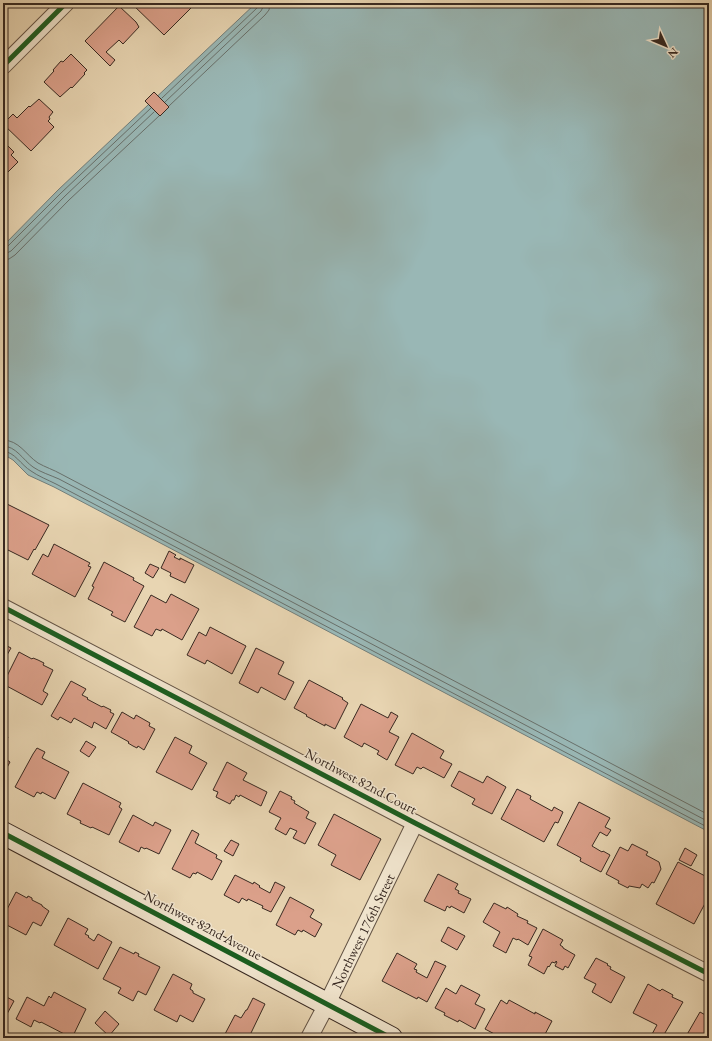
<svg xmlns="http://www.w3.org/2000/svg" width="712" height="1041" viewBox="0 0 712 1041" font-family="'EB Garamond',serif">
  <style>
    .water { fill: #99b7b5; stroke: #727e7a }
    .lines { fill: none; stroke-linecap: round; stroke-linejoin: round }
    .shore { stroke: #68706b; stroke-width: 1 }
    .building { fill: #dba08a; stroke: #382921 }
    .street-casing { stroke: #645445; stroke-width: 18 }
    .secondary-casing { stroke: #382921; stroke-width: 24 }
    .street { stroke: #f0e4cd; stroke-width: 16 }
    .secondary { stroke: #f0e4cd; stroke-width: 22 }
    .cycleway-casing { stroke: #f0e4cd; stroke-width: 8 }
    .cycleway { stroke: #1b5e20; stroke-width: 5 }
    .labels { text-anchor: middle; stroke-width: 3; stroke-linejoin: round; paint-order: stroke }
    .street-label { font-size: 14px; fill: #382921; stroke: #f0e4cd }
  </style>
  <rect width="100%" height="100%" fill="#e8d5b2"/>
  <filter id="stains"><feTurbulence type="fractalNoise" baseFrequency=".005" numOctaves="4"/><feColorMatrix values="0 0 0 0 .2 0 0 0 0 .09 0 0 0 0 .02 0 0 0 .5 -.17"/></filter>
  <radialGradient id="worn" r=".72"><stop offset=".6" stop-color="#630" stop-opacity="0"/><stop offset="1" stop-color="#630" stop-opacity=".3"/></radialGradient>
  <!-- water -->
  <polygon class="water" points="256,3 709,3 709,832 54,487 28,475 13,460 3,454 3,246 58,190"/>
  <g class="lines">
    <!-- shore -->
    <g class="shore">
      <polyline points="162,98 257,8 259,3"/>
      <polyline points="165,102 261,11 263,7 264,3"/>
      <polyline points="169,106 265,15 269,10 270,3"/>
      <polyline points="3,249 7,247 61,193 151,108"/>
      <polyline points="3,254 7,253 11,251 65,196 154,112"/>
      <polyline points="3,260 9,259 15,255 69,200 159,116"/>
      <path d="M3,440C19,440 26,455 38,463C45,467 54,470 61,474L709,815"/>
      <path d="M3,446C16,446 23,460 33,467C40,472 50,475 59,479L709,822"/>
      <path d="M3,451C15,452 21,465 31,471C38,476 48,480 56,484L709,828"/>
    </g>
  </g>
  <!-- building -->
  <g class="building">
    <polygon points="131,3 186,3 191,8 164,35"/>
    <polygon points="119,6 136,22 139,27 123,44 119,40 106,52 115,60 110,66 85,41"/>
    <polygon points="71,54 87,70 84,73 85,74 72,88 71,87 60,97 44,82 54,71 53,70 61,61 63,62"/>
    <polygon points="154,92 169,107 160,116 145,101"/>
    <polygon points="39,99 53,112 49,117 50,119 48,121 54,127 31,151 3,124 13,114 17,118 29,106 30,107"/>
    <polygon points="3,141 14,152 11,155 18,162 3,177"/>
    <polygon points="3,502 49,525 35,550 34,549 28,560 8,550 6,556 3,555"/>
    <polygon points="54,544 90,563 88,566 91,567 75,597 32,574 43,554 48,557"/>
    <polygon points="169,551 176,555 174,557 180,560 180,558 194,565 185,583 170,576 171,573 161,568"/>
    <polygon points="104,562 134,578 133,580 144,586 125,622 111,615 113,612 88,599 94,587 92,586"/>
    <polygon points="150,564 159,568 153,578 145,573"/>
    <polygon points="171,594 199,609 182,640 162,629 161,631 156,629 152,636 134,627 151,595 166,603"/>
    <polygon points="210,627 246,646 232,674 207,660 205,664 187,655 199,632 206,636"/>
    <polygon points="3,644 11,648 3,662"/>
    <polygon points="256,648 284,662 278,674 294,682 285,700 261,687 258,693 239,683"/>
    <polygon points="19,652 32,659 33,658 38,660 44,663 43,665 53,670 43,691 48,694 42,705 3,684"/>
    <polygon points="309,680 343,698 342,699 348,703 335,729 325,724 325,726 306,716 307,715 294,708"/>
    <polygon points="71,681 86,689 82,695 88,698 87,699 102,707 103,706 111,710 110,712 114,714 106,729 94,722 92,728 74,718 71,723 60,717 58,720 51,716"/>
    <polygon points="361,704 388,718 391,712 398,716 389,732 399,737 387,760 377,754 379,751 364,743 362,747 344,737"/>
    <polygon points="122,712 134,719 136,715 150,723 149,726 155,729 144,750 138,746 137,748 133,746 128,743 129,742 111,732"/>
    <polygon points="412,733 444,751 440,758 452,764 444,778 423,767 421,769 417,767 413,774 395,765"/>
    <polygon points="3,734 8,737 3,748"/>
    <polygon points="175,737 192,746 189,753 207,763 192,790 156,772"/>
    <polygon points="86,741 96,747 89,757 80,751"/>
    <polygon points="37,748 45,752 42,758 69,772 55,799 42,792 41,794 37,792 34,797 15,787 33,754"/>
    <polygon points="3,757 10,762 3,775"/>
    <polygon points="227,762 247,773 243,780 267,792 261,806 240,795 239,797 236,795 234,800 232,800 230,804 216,797 218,792 213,790"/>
    <polygon points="459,771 483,783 487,776 506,787 492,814 472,804 475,799 451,786"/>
    <polygon points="83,783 121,803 119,807 122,809 109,835 92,827 91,828 80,823 81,821 67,814"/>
    <polygon points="517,789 531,796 530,799 552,811 554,807 563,812 558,823 555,822 544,842 501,819"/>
    <polygon points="280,791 292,797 291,799 295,801 294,803 309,812 306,818 316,823 305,844 293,838 297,831 290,828 286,835 275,829 281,818 269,812"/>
    <polygon points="579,802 610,818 605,827 611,830 607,836 600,832 592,846 602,852 603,851 610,855 601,872 580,861 581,858 557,845"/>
    <polygon points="334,814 381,839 360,880 331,865 336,855 318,845"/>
    <polygon points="133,815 153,826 155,822 171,830 159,854 146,848 145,849 141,847 139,852 119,842"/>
    <polygon points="192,830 199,834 195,843 217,855 216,858 222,861 212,880 197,872 196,874 193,873 190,878 172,869"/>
    <polygon points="231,840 239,844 233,856 224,851"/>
    <polygon points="632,844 648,852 646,855 659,862 661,869 654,883 652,882 648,888 642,884 640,888 629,886 628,888 618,883 619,881 606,874 620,847 628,851"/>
    <polygon points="685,848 697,855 691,866 679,860"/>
    <polygon points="678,862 709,878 709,896 694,924 656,904"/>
    <polygon points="438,874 458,884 455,889 459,891 458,893 471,899 464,913 451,906 450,908 447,906 445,911 424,901"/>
    <polygon points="235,875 253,884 254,882 260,886 259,887 270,893 275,882 285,887 271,912 262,908 263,906 248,899 247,901 242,898 239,903 224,895"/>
    <polygon points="16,892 27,898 28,896 32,898 32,900 42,905 42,906 49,911 41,926 33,922 26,935 3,923 3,917"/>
    <polygon points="290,897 314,910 310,917 322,924 315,937 303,930 302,932 298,930 295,935 276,925"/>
    <polygon points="494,903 506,909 507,907 518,914 517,916 528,921 527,923 537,928 528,945 518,939 517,940 513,938 506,953 493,946 500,932 483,922"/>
    <polygon points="68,918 88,929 85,934 89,936 88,937 94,941 98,934 112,942 98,969 54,945"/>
    <polygon points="448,927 465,936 457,950 441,941"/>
    <polygon points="543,929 563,940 560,945 563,947 563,948 575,955 568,968 565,966 563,970 555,966 557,962 556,961 555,963 552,962 549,967 548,966 544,974 528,965 532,957 529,956"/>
    <polygon points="120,947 134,954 135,952 139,954 138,956 160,967 146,995 138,991 133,1001 118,993 121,988 103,979"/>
    <polygon points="397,953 417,964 414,969 417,970 416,972 427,978 435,961 446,966 427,1002 418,997 417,999 382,981"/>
    <polygon points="596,958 608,964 607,965 611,967 610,969 625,977 611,1003 592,992 596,984 584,978"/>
    <polygon points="173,974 192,984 190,989 193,991 193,993 205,999 193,1022 180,1015 177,1022 154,1010"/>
    <polygon points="648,984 660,991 662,989 673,995 672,997 683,1002 662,1038 656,1038 651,1036 657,1025 633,1013"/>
    <polygon points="461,985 480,995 475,1004 485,1009 475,1029 459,1020 458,1022 444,1015 445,1013 435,1008 446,988 456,994"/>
    <polygon points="54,992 86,1009 72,1038 41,1022 40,1023 34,1020 31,1027 16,1019 27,997 44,1006 49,996 51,998"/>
    <polygon points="3,995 14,1001 7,1014 3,1011"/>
    <polygon points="253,998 265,1004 251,1033 252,1034 250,1038 231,1038 232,1037 225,1034 235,1015 241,1018 246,1010 247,1010"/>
    <polygon points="501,1000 507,1004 509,1000 535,1014 535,1012 552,1021 543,1038 502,1038 485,1029"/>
    <polygon points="105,1011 119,1024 109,1036 95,1023"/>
    <polygon points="700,1012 709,1017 709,1038 685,1038"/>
  </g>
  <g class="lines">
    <defs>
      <g id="street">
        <polyline points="3,66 66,3"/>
        <polyline points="3,607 415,823 709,974"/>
        <polyline points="309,1038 327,1004 415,823"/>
      </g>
      <polyline id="secondary" points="3,833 391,1038"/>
    </defs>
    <!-- street casing -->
    <use href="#street" class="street-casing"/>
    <!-- secondary casing -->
    <use href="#secondary" class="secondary-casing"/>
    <!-- street -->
    <use href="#street" class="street"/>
    <!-- secondary -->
    <use href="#secondary" class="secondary"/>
    <defs>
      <g id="cycleway">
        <polyline points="3,66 66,3"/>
        <polyline points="3,607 415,823 709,974"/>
        <polyline points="3,833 391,1038"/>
      </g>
    </defs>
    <!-- cycleway casing -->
    <use href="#cycleway" class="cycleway-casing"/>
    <!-- cycleway -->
    <use href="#cycleway" class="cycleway"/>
  </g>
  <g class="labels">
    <!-- street labels -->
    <g class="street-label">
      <text transform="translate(361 781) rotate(28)" y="5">Northwest 82nd Court</text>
      <text transform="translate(203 925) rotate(28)" y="5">Northwest 82nd Avenue</text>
      <text transform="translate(363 931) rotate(-64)" y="5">Northwest 176th Street</text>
    </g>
  </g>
  <!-- margin -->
  <rect width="712" height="1041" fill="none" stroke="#e8d5b2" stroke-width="16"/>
  <rect x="4" y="4" width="704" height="1033" fill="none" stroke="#382921" stroke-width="2"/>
  <rect x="8" y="8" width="696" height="1025" fill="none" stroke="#382921"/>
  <!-- north arrow -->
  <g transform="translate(666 46) rotate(134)" stroke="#f0e4cd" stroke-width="3" paint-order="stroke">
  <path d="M0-3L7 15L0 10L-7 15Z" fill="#382921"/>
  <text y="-6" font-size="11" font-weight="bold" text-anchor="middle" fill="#382921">N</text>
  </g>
  <rect width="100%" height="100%" filter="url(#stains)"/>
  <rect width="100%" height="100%" fill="url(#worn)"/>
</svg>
